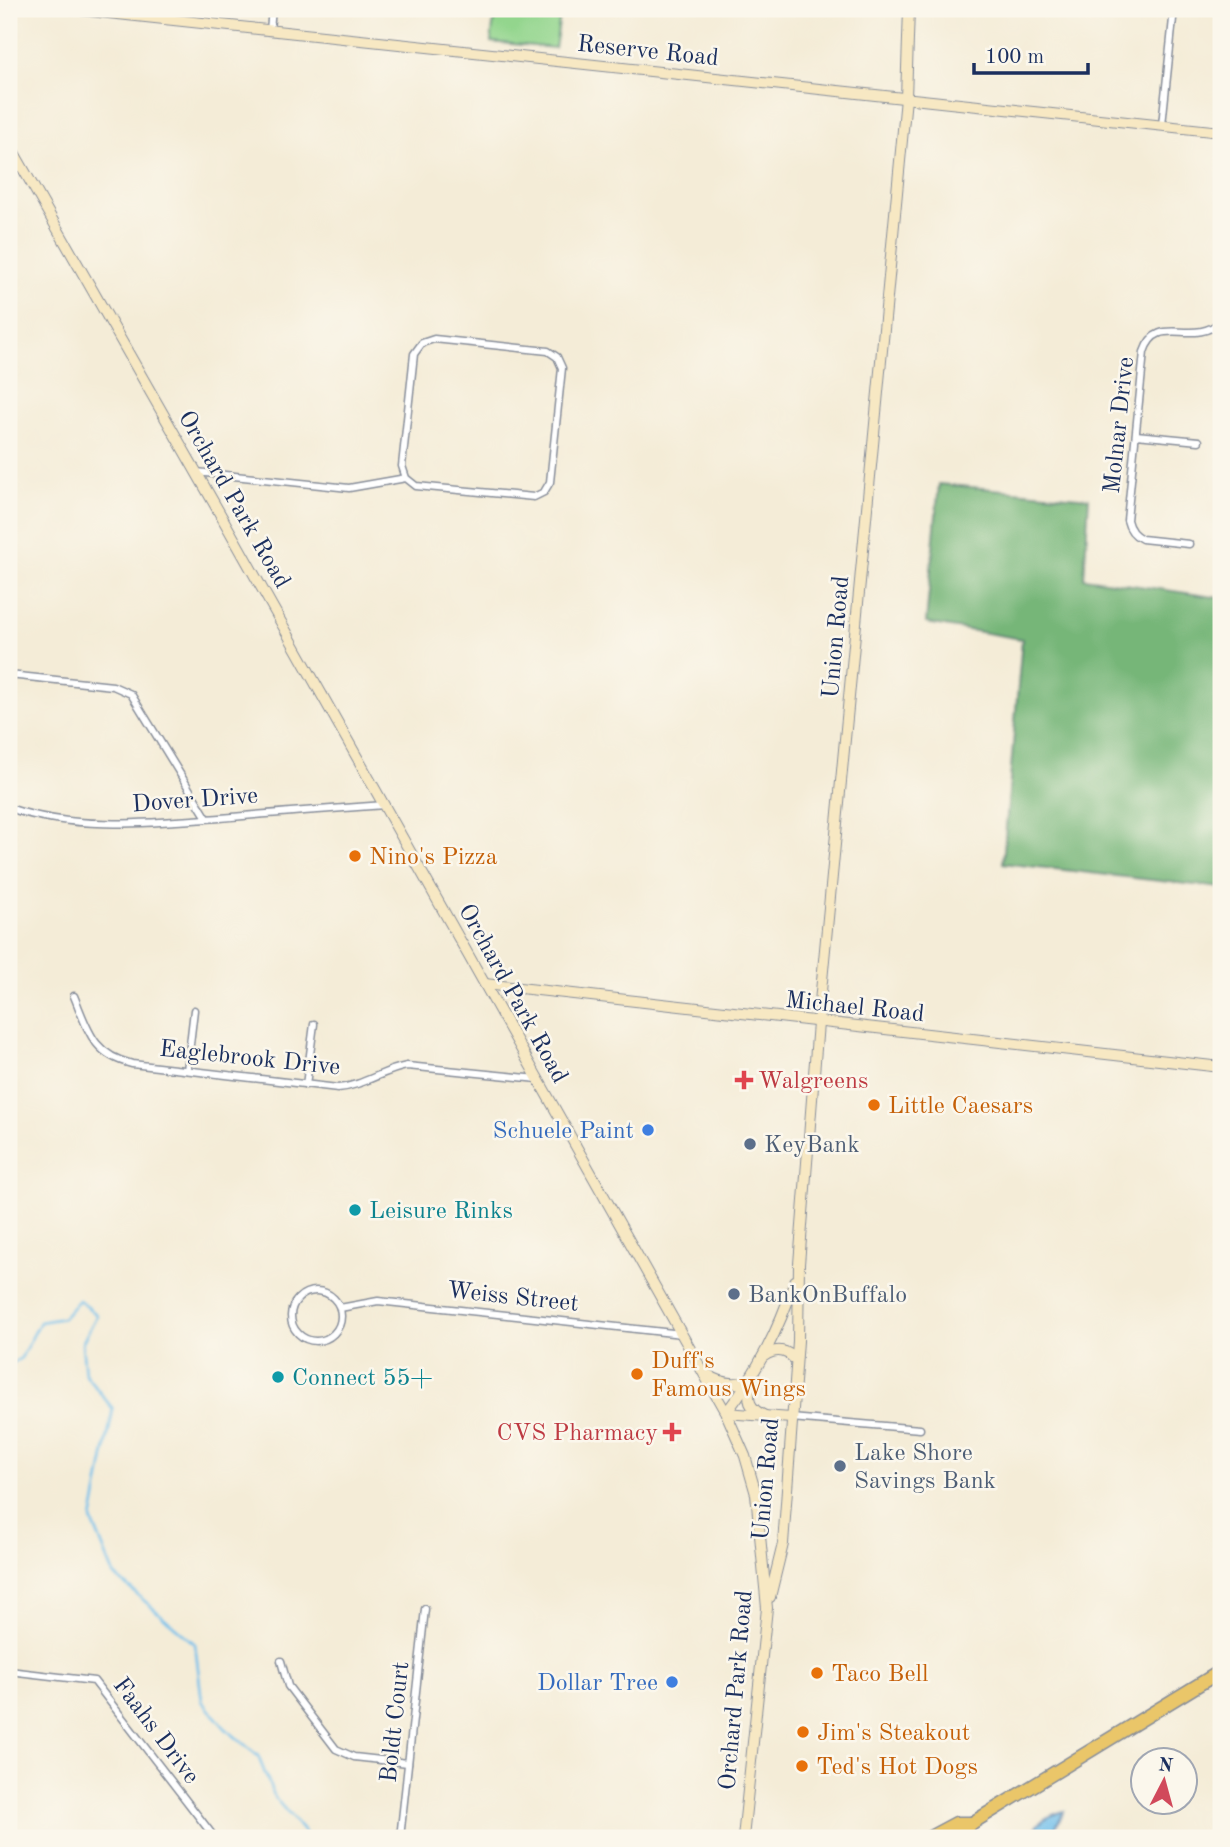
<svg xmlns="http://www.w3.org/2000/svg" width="1230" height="1847" viewBox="0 0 1230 1847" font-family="'Old Standard TT',serif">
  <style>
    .green { fill: #93d58d; stroke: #578276; stroke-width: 2 }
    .forest { fill: #76b678; stroke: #48726b; stroke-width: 2 }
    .water { fill: #71bfeb; stroke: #4677a4; stroke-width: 2 }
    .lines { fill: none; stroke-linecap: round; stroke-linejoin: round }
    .stream { stroke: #71bfeb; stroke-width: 2.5 }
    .street-casing { stroke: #888e9a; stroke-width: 9 }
    .secondary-casing { stroke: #888e9a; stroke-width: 12 }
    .highway-casing { stroke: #888e9a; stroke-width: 15 }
    .street { stroke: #fff; stroke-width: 6 }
    .secondary { stroke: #f7e8c3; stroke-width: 10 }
    .highway { stroke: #eac669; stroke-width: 12 }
    .food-dot { fill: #e8710a; stroke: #fbf7ec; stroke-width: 2.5 }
    .health-dot { fill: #e0444e; stroke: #fbf7ec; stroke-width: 2.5 }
    .shop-dot { fill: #3f7fe0; stroke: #fbf7ec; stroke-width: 2.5 }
    .service-dot { fill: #5c6f8a; stroke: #fbf7ec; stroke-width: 2.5 }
    .culture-dot { fill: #0f9aa8; stroke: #fbf7ec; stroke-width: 2.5 }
    .labels { text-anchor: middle; stroke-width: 5; stroke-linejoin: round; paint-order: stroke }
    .street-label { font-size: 24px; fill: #1b2f5e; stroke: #fbf7ec }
    .food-label { font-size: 24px; fill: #c56008; stroke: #fbf7ec; text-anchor: start }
    .health-label { font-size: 24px; fill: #be3a42; stroke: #fbf7ec; text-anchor: start }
    .shop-label { font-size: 24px; fill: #366cbe; stroke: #fbf7ec; text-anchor: end }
    .service-label { font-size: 24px; fill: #4e5e75; stroke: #fbf7ec; text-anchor: start }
    .culture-label { font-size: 24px; fill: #0d838f; stroke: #fbf7ec; text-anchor: start }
  </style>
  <rect width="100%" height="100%" fill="#fbf7ec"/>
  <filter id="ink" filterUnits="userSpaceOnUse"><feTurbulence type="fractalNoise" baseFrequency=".0143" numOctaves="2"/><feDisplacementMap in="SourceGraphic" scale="14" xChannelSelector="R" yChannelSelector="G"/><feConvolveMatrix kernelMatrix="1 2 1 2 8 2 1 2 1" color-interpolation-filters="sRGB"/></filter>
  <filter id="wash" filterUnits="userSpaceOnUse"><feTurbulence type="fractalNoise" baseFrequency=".00686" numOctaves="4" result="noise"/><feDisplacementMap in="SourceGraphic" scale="28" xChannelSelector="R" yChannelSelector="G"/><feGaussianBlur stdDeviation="1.57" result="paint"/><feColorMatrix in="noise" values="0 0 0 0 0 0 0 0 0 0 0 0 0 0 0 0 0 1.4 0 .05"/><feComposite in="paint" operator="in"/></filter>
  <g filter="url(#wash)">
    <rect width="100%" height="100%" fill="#f4ecd7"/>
    <!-- green -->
    <polygon class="green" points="495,9 561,9 555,48 491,42"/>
    <!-- forest -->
    <polygon class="forest" points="939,484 1089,498 1084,578 1221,598 1221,888 1003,863 1022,639 926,623"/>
    <!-- water -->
    <path class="water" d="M1064,1811L1050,1838H1029C1036,1822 1047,1816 1064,1811Z"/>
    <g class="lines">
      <!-- stream -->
      <polyline class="stream" points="9,1365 21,1358 40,1322 63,1318 79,1300 97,1315 82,1343 85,1374 113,1409 92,1520 114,1575 195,1644 202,1701 225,1728 258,1756 275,1798 309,1838"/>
    </g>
  </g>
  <g filter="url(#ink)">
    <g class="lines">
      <defs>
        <g id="street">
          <polyline points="270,30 272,9"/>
          <polyline points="1162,125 1174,9"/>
          <polyline points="1136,435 1199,441"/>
          <polyline points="196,472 349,488 406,478 416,486 534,497 544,492 550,482 562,368 557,357 548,351 434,339 422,343 414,354 402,466 406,478"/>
          <path d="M1189,544L1142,539C1133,535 1129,529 1127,520L1144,352C1157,312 1193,348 1221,321"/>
          <polyline points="9,675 113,686 131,694 207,818"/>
          <path d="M9,808C76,831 150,823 220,818C275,813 330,809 385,805"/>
          <path d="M74,996C88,1030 93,1055 132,1064L338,1088C363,1086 383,1070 407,1066L538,1079"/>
          <polyline points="187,1070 194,1010"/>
          <polyline points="306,1085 314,1024"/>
          <circle cx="316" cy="1316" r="25"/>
          <polyline points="340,1308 378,1301 682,1334"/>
          <polyline points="791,1418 920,1429"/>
          <polyline points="281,1661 288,1686 336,1749 354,1757 408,1763"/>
          <polyline points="9,1671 94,1681 215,1838"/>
          <polyline points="400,1838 425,1609"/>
        </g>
        <g id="secondary">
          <polyline points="71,9 1221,132"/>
          <polyline points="9,144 219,512 726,1413 745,1456 756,1494 767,1608 743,1838"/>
          <polyline points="485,984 1221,1067"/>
          <path d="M764,1356C776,1348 787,1349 796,1361"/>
          <path d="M707,1374C721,1384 735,1386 751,1380"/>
          <path d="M751,1383C747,1400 748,1408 765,1416"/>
          <path d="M726,1413C758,1371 778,1331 795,1281"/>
          <polyline points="726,1413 791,1418"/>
          <polyline points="770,1597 783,1544 798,1341 799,1264 818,1023 906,98 909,9"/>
        </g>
        <g id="highway">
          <polyline points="928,1838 956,1823 972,1823"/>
          <polyline points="955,1838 972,1823 1221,1671"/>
        </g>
      </defs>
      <!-- street casing -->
      <use href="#street" class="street-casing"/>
      <!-- secondary casing -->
      <use href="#secondary" class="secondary-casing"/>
      <!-- highway casing -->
      <use href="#highway" class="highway-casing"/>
      <!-- street -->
      <use href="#street" class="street"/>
      <!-- secondary -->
      <use href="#secondary" class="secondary"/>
      <!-- highway -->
      <use href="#highway" class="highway"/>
    </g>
  </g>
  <!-- markers -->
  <g class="food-dot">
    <circle cx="355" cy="856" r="7"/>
    <circle cx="874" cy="1105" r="7"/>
    <circle cx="637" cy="1374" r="7"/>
    <circle cx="817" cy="1673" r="7"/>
    <circle cx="803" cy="1732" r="7"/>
    <circle cx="802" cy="1766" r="7"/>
  </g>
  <g class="health-dot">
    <path d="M740.5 1069.5h7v7h7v7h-7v7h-7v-7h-7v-7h7z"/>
    <path d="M668.5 1421.5h7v7h7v7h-7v7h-7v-7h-7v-7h7z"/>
  </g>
  <g class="shop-dot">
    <circle cx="648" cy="1130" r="7"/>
    <circle cx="672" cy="1682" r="7"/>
  </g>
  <g class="service-dot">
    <circle cx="750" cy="1144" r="7"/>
    <circle cx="734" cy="1294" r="7"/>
    <circle cx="840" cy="1466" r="7"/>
  </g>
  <g class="culture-dot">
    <circle cx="355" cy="1210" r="7"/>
    <circle cx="278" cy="1377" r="7"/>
  </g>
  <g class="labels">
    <!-- street labels -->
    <g class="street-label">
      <text transform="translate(648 50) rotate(6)" y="8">Reserve Road</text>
      <text transform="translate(1118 425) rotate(-84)" y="8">Molnar Drive</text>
      <text transform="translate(235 499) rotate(60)" y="8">Orchard Park Road</text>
      <text transform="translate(835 637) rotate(-85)" y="8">Union Road</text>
      <text transform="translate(195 799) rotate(-4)" y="8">Dover Drive</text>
      <text transform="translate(514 993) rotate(61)" y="8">Orchard Park Road</text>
      <text transform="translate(855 1006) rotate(6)" y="8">Michael Road</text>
      <text transform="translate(250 1057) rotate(6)" y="8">Eaglebrook Drive</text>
      <text transform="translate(513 1296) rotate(6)" y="8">Weiss Street</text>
      <text transform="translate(765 1479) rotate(-85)" y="8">Union Road</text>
      <text transform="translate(735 1690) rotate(-85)" y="8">Orchard Park Road</text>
      <text transform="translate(394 1722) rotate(-84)" y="8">Boldt Court</text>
      <text transform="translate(157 1730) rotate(53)" y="8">Faahs Drive</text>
    </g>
    <!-- food labels -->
    <g class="food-label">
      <text x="369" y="864">Nino's Pizza</text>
      <text x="888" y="1113">Little Caesars</text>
      <text x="651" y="1368">Duff's<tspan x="651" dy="28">Famous Wings</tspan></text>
      <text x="831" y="1681">Taco Bell</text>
      <text x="817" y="1740">Jim's Steakout</text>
      <text x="816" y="1774">Ted's Hot Dogs</text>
    </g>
    <!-- health labels -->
    <g class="health-label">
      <text x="758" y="1088">Walgreens</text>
      <text x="658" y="1440" text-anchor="end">CVS Pharmacy</text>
    </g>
    <!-- shop labels -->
    <g class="shop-label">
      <text x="634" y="1138">Schuele Paint</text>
      <text x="658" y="1690">Dollar Tree</text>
    </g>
    <!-- service labels -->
    <g class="service-label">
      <text x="764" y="1152">KeyBank</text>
      <text x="748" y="1302">BankOnBuffalo</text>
      <text x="854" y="1460">Lake Shore<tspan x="854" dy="28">Savings Bank</tspan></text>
    </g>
    <!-- culture labels -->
    <g class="culture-label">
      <text x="369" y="1218">Leisure Rinks</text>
      <text x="292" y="1385">Connect 55+</text>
    </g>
  </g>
  <!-- margin -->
  <rect width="1230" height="1847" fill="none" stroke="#fbf7ec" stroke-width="35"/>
  <!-- north arrow -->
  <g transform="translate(1164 1781) rotate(6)"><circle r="33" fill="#fbf7ec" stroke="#a1a7b3" stroke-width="2"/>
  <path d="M0-5L12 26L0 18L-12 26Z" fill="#d1495b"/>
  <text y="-10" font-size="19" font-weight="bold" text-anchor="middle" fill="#1b2f5e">N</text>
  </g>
  <!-- scale -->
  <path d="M974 63v10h114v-10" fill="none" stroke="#1b2f5e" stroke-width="3.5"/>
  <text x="985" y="63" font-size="21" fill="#1b2f5e" stroke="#fbf7ec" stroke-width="5" paint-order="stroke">100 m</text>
</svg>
